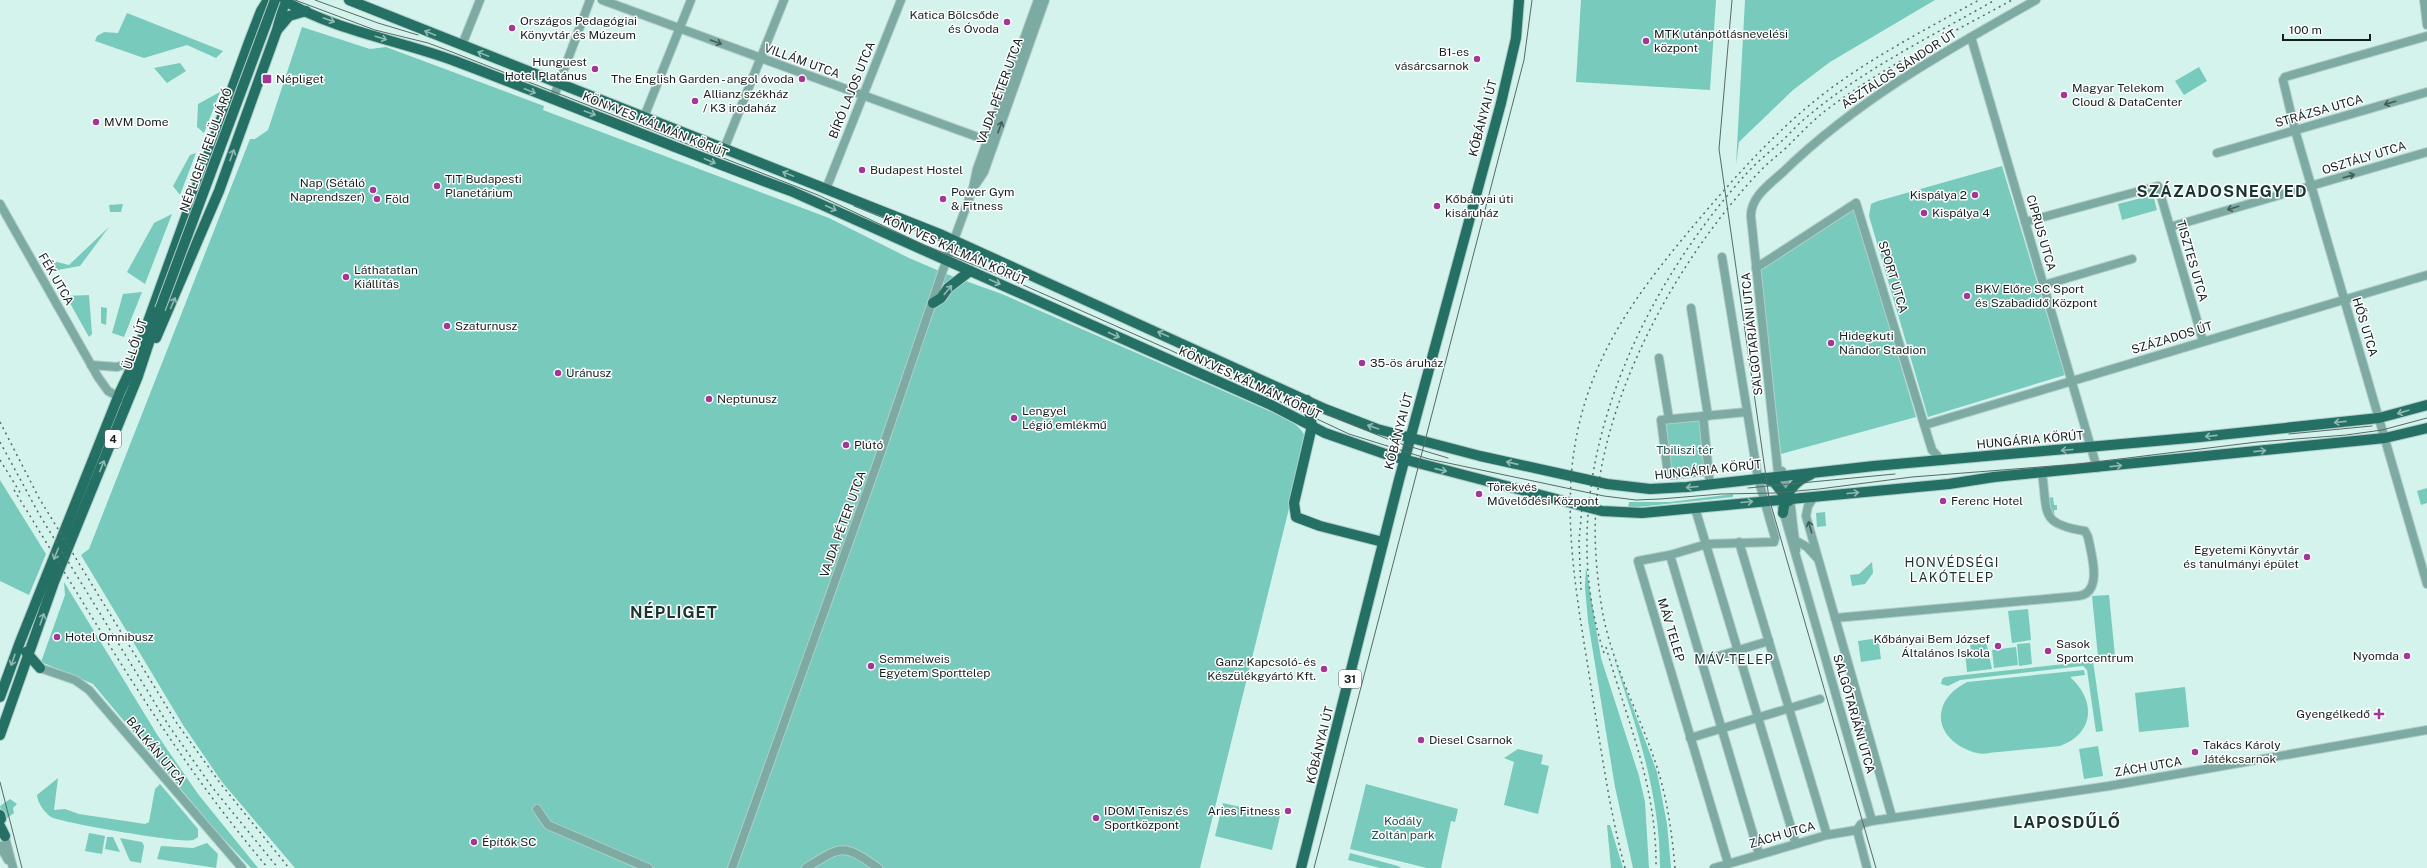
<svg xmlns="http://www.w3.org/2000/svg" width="2427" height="868" viewBox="0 0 2427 868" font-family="'Public Sans',sans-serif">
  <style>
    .green { fill: #78cabc }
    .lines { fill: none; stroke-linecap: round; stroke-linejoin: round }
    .minor-casing { stroke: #b1cdc8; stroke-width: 10 }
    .major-casing { stroke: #b1cdc8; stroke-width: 12 }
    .minor { stroke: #7daaa2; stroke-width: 8 }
    .major { stroke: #247065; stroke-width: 10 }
    .tram { stroke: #586a66; stroke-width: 1 }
    .rail { stroke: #586a66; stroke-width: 1.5; stroke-dasharray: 2 4; stroke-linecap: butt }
    .major-bridge-casing { stroke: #b1cdc8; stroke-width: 12; stroke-linecap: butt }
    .major-bridge { stroke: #247065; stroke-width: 10 }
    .oneway { stroke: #92b8b2 }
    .oneway2 { stroke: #435e59 }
    .poi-dot { fill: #a33797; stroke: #fff; stroke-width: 1.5 }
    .labels { text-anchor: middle; stroke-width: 3; stroke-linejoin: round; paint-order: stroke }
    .shield { fill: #fff; stroke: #5a6261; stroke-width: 1 }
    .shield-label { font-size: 11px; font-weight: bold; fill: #141f1d }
    .poi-label { font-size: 12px; fill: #141f1d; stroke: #fff; text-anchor: start }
    .street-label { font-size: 12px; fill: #141f1d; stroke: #fff }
    .park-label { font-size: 12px; fill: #1a4e47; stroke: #fff }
    .neighbourhood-label { font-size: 13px; letter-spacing: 1px; fill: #1a3430; stroke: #fff }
    .district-label { font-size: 16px; font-weight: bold; letter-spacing: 1px; fill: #1a3430; stroke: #fff }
  </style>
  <rect width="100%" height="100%" fill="#d4f3ed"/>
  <!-- green -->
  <g class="green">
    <polygon points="1581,0 1716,0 1710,90 1576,82"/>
    <polygon points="1745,0 1935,0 1830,62 1793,90 1739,142 1736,165"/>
    <polygon points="127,13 223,51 216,58 187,45 144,58 95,41 97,36 104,32 118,33"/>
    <path d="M302,27L370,49L386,47L544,106L543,110L829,218L909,258L949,275L1002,294L1274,413C1287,420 1308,427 1305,444L1200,868H295L222,782L183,725L81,555L89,549L250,139H255L268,130Z"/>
    <polygon points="180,63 186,71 167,83 154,68"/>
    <polygon points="2199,67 2207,81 2184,95 2175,81"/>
    <polygon points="220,92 204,133 197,127 198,104"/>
    <polygon points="196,153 180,195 173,186 190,155"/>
    <polygon points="2002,166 2065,375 1928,417 1869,216 1871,204 1878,201"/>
    <polygon points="2153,195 2157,210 2122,220 2118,204"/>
    <polygon points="123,204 121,212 110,212 109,205"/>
    <polygon points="1854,208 1916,417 1781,454 1760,269"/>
    <polygon points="172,214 145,284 127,272 154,223"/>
    <polygon points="109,227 80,266 52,271 47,264 53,261 69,265"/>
    <polygon points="142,292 124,337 112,333 123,294"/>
    <polygon points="89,295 92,334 89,337 66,296"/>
    <polygon points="101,307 107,308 106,325 101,323"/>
    <polygon points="1698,420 1700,421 1706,468 1672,473 1665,423"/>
    <polygon points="0,480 46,554 29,595 0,581"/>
    <polygon points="2427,488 2427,503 2421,505 2417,491"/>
    <polygon points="1733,494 1733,497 1628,508 1629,502 1670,502"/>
    <polygon points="2053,497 2054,505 2057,505 2057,510 2054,510 2055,519 2051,514 2049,498"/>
    <polygon points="1825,512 1826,526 1817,527 1816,513"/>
    <polygon points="1872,562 1873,573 1865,584 1852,586 1850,575 1859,574"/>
    <polygon points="1586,567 1601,658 1639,776 1645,802 1649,868 1633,868 1615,787 1588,621 1585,587"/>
    <polygon points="64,582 158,736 198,794 258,868 251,868 216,831 93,684 41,662 65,595"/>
    <polygon points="2109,595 2115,656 2098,657 2092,596"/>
    <polygon points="2028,609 2031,640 2012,643 2008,611"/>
    <polygon points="1872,639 1879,644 1881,659 1861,662 1858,641"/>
    <polygon points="1986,641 1992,669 1967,672 1965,652 1971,652 1970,643"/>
    <polygon points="2030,643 2032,664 2019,666 2017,644"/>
    <polygon points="2016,647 2018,665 1994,668 1992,650"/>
    <path d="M1613,655L1657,772L1667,824L1671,868H1660C1660,792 1636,727 1613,655Z"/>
    <polygon points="2093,661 2103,731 2096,732 2087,670 2083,666 1960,680 1948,686 1941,684 1942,679 1945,677"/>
    <path d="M2084,670L2085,675L2070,677C2096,700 2095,733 2060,746C2040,748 2019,750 1999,752C1992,752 1984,755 1977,753C1959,749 1939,734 1941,714C1943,698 1954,689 1967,682Z"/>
    <polygon points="2185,687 2189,727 2139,732 2135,693"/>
    <polygon points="2098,746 2103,776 2084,779 2079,749"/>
    <polygon points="1518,749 1543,755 1541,764 1549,766 1538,814 1504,805 1514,762 1504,758"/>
    <path d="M58,778L54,810L65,809L79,814L145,824L149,822L155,789L160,784L198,829V837C198,837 194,840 193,840C184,844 58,822 51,817C45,813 37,802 37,795Z"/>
    <polygon points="1366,784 1458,809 1455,822 1451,821 1441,868 1427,868 1350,849"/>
    <polygon points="10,799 17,804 13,808 14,813 3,821 0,806"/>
    <polygon points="1223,803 1280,816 1272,850 1215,836"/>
    <polygon points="1607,825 1610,825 1623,868 1611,868"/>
    <polygon points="89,833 105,836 102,854 85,851"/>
    <polygon points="107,837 113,837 120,852 105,849"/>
    <polygon points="120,838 142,842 144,846 141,863 130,861"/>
    <polygon points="207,843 218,854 216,868 157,859 161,846 193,848"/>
    <polygon points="1350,853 1398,866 1401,868 1380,868 1348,860"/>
  </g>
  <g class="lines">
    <defs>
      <g id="minor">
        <polyline points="602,0 994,143"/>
        <polyline points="2424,0 2427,25"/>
        <polyline points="2427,36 2285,77 2283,80 2295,130 2427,584"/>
        <polyline points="1971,37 2097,468"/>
        <polyline points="462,45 480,0"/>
        <polyline points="553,99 590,0"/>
        <polyline points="644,117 691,0"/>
        <polyline points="724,149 784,0"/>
        <polyline points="2217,153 2427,92"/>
        <polyline points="976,184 984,172 1045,0"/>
        <polyline points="826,189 901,0"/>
        <polyline points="0,204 98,377 108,391 123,399"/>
        <polyline points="2025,222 2158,186 2203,341"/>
        <polyline points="2170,227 2427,152"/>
        <polyline points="1722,257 1758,478 1775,538 1774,542 1707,544 1670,555 1638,561 1728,863"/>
        <polyline points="1756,268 1856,203 1932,450 1942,461"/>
        <polyline points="2044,285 2132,259"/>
        <polyline points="1691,308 1708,416"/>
        <polyline points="1659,358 1669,419"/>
        <polyline points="91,365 117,367 133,362"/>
        <polyline points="1703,416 1710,485"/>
        <polyline points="1925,425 2427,275"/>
        <polyline points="1709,471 1671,475 1668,474 1661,420 1747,412"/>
        <polyline points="1782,471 1790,499 1796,550"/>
        <path d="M1779,482L1751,217C1750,197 1770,184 1783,172C1857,100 1947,50 2036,0"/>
        <polyline points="1814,497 1808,506 1806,516 1892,817"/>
        <polyline points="1782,507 1872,821"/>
        <polyline points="1695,508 1796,844"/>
        <polyline points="1793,539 1807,547 1817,558"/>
        <polyline points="1739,542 1827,835"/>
        <polyline points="1670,555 1759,854"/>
        <path d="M1835,618L2078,596C2104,593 2091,553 2088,537L2085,531C2039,524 2048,513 2042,473"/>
        <polyline points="1702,661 1769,641"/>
        <polyline points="40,668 75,680 89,690 242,868"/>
        <polyline points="1690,738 1820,699"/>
        <polyline points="537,809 548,825 648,868"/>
        <polyline points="3,830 13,868"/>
        <polyline points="0,846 8,860"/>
        <polyline points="732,868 879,458 943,270 973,188 977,169 1038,0"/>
        <path d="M806,868C841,846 843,843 878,868"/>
        <polyline points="1714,868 1827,835 1857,830"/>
        <polyline points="1867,868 1857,830 1861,824 1872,821 2109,786 2427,730"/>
      </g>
      <g id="major">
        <path d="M283,0C336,31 398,40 455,61C567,103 678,150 791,191L1271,405L1325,433L1391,456L1602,511L1642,513L1949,484L1994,477L2385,438L2427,428"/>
        <polyline points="349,0 942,235 1325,409 1377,429 1480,456 1607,484 1650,489 1687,487 1874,466 2200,437 2379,418 2427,405"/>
        <polyline points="278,29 289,16 306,11"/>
        <polyline points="933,303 941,298 948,288 970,271"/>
        <polyline points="156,338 219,191 277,30 283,8 281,0"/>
        <polyline points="141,341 249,42 261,11 268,0"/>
        <polyline points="1307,400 1312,426 1294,503 1296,517 1320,526 1383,542"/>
        <polyline points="1763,478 1774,482 1789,501"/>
        <path d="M1783,513C1785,494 1793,482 1810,475"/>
        <polyline points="26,652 40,668"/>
        <polyline points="0,697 20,642 120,392 147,335"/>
        <polyline points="0,735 54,582 138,376 160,309"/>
        <polyline points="0,815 1,819"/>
        <polyline points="0,826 5,836"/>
        <polyline points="1301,868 1399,480 1501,103 1516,38 1519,0"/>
      </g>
    </defs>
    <!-- minor casing -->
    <use href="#minor" class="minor-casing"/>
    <!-- major casing -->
    <use href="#major" class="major-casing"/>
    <!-- minor -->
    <use href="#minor" class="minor"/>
    <!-- major -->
    <use href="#major" class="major"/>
    <!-- tram -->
    <g class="tram">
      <polyline points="295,0 375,30 428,43 452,52 818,195 924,245 1012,280 1170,350 1349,434 1429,459 1604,496 1636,500 1660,499 1721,494 1774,493 1819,489 1912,477 2079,464 2257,442 2346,435 2382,430 2427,418"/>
      <polyline points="315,0 378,23 418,35"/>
      <polyline points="1732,0 1719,149 1769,498 1876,868"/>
      <polyline points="854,206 940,241 982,263"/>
      <polyline points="1291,400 1395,442 1448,458"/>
      <polyline points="2289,434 2372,426"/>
      <polyline points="1748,488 1895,474"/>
      <polyline points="0,782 22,868"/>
      <polyline points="1314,868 1524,60 1532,0"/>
    </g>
    <!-- rail -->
    <g class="rail">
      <polyline points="0,422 39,498 176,722 220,783 289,868"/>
      <polyline points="0,442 39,514 169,726 212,787 278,868"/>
      <polyline points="0,460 21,494"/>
      <path d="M14,490C94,619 169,752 268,868"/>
      <polyline points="1581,590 1579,541 1583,496"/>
      <path d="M1606,647C1628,724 1657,786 1656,868"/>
      <path d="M1604,653C1549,486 1635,296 1747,173C1759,160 1772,150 1784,139C1792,131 1799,123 1808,116C1864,69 1932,36 1995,0"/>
      <path d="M1625,868C1609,809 1601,748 1591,687C1580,614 1565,542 1572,467C1583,359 1639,290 1706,211C1744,167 1783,124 1830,89C1876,55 1928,28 1979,0"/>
      <path d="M1675,868C1672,833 1667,797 1656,764C1638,710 1609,659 1601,603C1596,568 1593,532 1597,497C1610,380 1682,253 1762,169C1771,160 1781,153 1790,144C1802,132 1814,119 1829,108C1885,66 1950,34 2012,0"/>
    </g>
    <defs>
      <polyline id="major-bridge" points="160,309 275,0"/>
    </defs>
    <!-- major-bridge casing -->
    <use href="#major-bridge" class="major-bridge-casing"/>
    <!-- major-bridge -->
    <use href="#major-bridge" class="major-bridge"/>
  </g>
  <!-- one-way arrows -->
  <defs><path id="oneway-shaft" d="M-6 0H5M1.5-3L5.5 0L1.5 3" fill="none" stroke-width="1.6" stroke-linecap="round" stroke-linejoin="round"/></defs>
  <g class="oneway">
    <use href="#oneway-shaft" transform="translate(329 20) rotate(19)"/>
    <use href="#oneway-shaft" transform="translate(430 33) rotate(-158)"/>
    <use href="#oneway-shaft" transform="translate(381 38) rotate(17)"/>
    <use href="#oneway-shaft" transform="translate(483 54) rotate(-158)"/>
    <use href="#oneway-shaft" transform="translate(530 91) rotate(22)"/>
    <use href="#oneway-shaft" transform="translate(590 113) rotate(20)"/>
    <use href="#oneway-shaft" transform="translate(232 155) rotate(-70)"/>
    <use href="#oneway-shaft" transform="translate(710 161) rotate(23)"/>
    <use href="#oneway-shaft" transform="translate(788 174) rotate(-158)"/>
    <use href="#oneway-shaft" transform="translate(831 208) rotate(25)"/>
    <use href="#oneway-shaft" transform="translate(995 282) rotate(24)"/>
    <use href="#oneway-shaft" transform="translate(948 290) rotate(-50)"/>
    <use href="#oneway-shaft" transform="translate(173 303) rotate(-67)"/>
    <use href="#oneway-shaft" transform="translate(1163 334) rotate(-156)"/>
    <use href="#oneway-shaft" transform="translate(1114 335) rotate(24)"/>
    <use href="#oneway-shaft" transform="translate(2403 412) rotate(164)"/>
    <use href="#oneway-shaft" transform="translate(2340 422) rotate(174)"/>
    <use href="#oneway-shaft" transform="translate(1373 427) rotate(-161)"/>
    <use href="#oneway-shaft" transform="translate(2211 436) rotate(174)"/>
    <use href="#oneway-shaft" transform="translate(2067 450) rotate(175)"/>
    <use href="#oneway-shaft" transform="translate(2260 451) rotate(-6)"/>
    <use href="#oneway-shaft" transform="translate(1512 463) rotate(-167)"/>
    <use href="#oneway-shaft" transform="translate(102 466) rotate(-68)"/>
    <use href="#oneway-shaft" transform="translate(2116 466) rotate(-6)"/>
    <use href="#oneway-shaft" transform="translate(1441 470) rotate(13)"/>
    <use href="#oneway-shaft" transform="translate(1692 487) rotate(175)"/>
    <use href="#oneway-shaft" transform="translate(1853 493) rotate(-5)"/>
    <use href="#oneway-shaft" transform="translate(1747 502) rotate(-5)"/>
    <use href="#oneway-shaft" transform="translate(56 554) rotate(112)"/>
    <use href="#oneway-shaft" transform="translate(42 619) rotate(-71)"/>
    <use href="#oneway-shaft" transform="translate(13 660) rotate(109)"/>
  </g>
  <g class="oneway2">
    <use href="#oneway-shaft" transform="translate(716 42) rotate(20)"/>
    <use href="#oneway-shaft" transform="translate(2390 103) rotate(164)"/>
    <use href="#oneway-shaft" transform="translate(1000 127) rotate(-70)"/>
    <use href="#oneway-shaft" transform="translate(2349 176) rotate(-16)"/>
    <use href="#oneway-shaft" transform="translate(2233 208) rotate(163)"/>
    <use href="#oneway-shaft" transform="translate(1810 527) rotate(-106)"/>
  </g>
  <!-- markers -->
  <g class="poi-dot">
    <circle cx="1007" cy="22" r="4"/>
    <circle cx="512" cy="28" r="4"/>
    <circle cx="1646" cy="41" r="4"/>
    <circle cx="1477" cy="59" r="4"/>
    <circle cx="595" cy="69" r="4"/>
    <rect x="262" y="74" width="10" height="10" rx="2"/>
    <circle cx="802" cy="79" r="4"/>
    <circle cx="2064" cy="95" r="4"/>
    <circle cx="695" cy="101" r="4"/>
    <circle cx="96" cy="122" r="4"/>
    <circle cx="862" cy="170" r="4"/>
    <circle cx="437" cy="186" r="4"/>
    <circle cx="373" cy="190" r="4"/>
    <circle cx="1975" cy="195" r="4"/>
    <circle cx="377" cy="199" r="4"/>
    <circle cx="943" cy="199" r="4"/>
    <circle cx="1437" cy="206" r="4"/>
    <circle cx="1924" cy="213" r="4"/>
    <circle cx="346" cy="277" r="4"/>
    <circle cx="1967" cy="296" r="4"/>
    <circle cx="447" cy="326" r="4"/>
    <circle cx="1831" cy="343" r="4"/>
    <circle cx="1362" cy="363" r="4"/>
    <circle cx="558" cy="373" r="4"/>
    <circle cx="709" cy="399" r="4"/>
    <circle cx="1014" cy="418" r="4"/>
    <circle cx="846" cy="445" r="4"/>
    <circle cx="1479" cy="494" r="4"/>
    <circle cx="1943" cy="501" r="4"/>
    <circle cx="2307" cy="557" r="4"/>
    <circle cx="57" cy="637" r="4"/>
    <circle cx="1998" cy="646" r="4"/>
    <circle cx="2048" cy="651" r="4"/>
    <circle cx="2407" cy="656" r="4"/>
    <circle cx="871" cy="666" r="4"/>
    <circle cx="1324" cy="669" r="4"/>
    <path d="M2377 708h4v4h4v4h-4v4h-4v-4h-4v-4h4z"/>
    <circle cx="1421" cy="740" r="4"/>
    <circle cx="2195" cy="752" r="4"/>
    <circle cx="1288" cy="811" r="4"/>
    <circle cx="1096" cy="818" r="4"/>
    <circle cx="474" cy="842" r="4"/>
  </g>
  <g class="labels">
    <!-- shield labels -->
    <g class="shield">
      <rect x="105" y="430" width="16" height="18" rx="3"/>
      <rect x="1339" y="670" width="22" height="18" rx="3"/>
    </g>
    <g class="shield-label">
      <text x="113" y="443">4</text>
      <text x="1350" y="683">31</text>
    </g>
    <!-- poi labels -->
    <g class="poi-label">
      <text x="999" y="19" text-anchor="end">Katica Bölcsőde<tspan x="999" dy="14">és Óvoda</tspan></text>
      <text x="520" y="25">Országos Pedagógiai<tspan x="520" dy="14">Könyvtár és Múzeum</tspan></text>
      <text x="1654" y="38">MTK utánpótlásnevelési<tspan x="1654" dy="14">központ</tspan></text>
      <text x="1469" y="56" text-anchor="end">B1-es<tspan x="1469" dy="14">vásárcsarnok</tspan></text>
      <text x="587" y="66" text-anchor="end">Hunguest<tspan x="587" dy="14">Hotel Platánus</tspan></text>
      <text x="276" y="83">Népliget</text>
      <text x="794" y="83" text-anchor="end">The English Garden - angol óvoda</text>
      <text x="2072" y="92">Magyar Telekom<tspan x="2072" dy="14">Cloud &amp; DataCenter</tspan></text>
      <text x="703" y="98">Allianz székház<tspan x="703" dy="14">/ K3 irodaház</tspan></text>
      <text x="104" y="126">MVM Dome</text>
      <text x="870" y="174">Budapest Hostel</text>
      <text x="445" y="183">TIT Budapesti<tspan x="445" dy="14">Planetárium</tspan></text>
      <text x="365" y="187" text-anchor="end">Nap (Sétáló<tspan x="365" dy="14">Naprendszer)</tspan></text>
      <text x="951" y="196">Power Gym<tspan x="951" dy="14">&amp; Fitness</tspan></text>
      <text x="1967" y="199" text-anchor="end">Kispálya 2</text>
      <text x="385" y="203">Föld</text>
      <text x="1445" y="203">Kőbányai úti<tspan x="1445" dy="14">kisáruház</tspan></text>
      <text x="1932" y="217">Kispálya 4</text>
      <text x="354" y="274">Láthatatlan<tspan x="354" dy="14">Kiállítás</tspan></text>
      <text x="1975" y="293">BKV Előre SC Sport<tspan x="1975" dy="14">és Szabadidő Központ</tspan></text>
      <text x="455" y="330">Szaturnusz</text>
      <text x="1839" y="340">Hidegkuti<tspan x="1839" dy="14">Nándor Stadion</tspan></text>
      <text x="1370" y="367">35-ös áruház</text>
      <text x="566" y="377">Uránusz</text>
      <text x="717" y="403">Neptunusz</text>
      <text x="1022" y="415">Lengyel<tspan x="1022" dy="14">Légió emlékmű</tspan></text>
      <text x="854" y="449">Plútó</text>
      <text x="1487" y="491">Törekvés<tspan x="1487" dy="14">Művelődési Központ</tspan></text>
      <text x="1951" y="505">Ferenc Hotel</text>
      <text x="2299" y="554" text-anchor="end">Egyetemi Könyvtár<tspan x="2299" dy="14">és tanulmányi épület</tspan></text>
      <text x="65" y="641">Hotel Omnibusz</text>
      <text x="1990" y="643" text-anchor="end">Kőbányai Bem József<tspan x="1990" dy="14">Általános Iskola</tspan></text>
      <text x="2056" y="648">Sasok<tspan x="2056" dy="14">Sportcentrum</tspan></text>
      <text x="2399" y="660" text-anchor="end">Nyomda</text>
      <text x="879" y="663">Semmelweis<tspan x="879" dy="14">Egyetem Sporttelep</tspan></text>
      <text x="1316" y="666" text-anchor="end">Ganz Kapcsoló- és<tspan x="1316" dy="14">Készülékgyártó Kft.</tspan></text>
      <text x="2370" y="718" text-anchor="end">Gyengélkedő</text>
      <text x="1429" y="744">Diesel Csarnok</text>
      <text x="2203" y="749">Takács Károly<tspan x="2203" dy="14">Játékcsarnok</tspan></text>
      <text x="1104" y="815">IDOM Tenisz és<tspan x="1104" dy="14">Sportközpont</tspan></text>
      <text x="1280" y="815" text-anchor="end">Aries Fitness</text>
      <text x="482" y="846">Építők SC</text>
    </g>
    <!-- street labels -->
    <g class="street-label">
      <text transform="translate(802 61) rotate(20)" y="4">VILLÁM UTCA</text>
      <text transform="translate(1899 69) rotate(-33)" y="4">ASZTALOS SÁNDOR ÚT</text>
      <text transform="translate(852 90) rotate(-68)" y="4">BÍRÓ LAJOS UTCA</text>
      <text transform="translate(1000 91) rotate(-70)" y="4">VAJDA PÉTER UTCA</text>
      <text transform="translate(2319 111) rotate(-16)" y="4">STRÁZSA UTCA</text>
      <text transform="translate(1483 118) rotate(-75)" y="4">KŐBÁNYAI ÚT</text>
      <text transform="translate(655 125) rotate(22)" y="4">KÖNYVES KÁLMÁN KÖRÚT</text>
      <text transform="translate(206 150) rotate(-70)" y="4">NÉPLIGETI FELÜLJÁRÓ</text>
      <text transform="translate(2364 158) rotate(-17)" y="4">OSZTÁLY UTCA</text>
      <text transform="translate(2041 233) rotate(74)" y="4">CIPRUS UTCA</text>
      <text transform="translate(955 250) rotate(24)" y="4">KÖNYVES KÁLMÁN KÖRÚT</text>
      <text transform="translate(2192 261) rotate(74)" y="4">TISZTES UTCA</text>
      <text transform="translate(1893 277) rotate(73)" y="4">SPORT UTCA</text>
      <text transform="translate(56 279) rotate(60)" y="4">FÉK UTCA</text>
      <text transform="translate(2365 327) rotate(73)" y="4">HŐS UTCA</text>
      <text transform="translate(1752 334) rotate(-96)" y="4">SALGÓTARJÁNI UTCA</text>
      <text transform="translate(2172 338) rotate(-17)" y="4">SZÁZADOS ÚT</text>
      <text transform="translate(135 344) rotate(-72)" y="4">ÜLLŐI ÚT</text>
      <text transform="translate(1250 383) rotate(25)" y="4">KÖNYVES KÁLMÁN KÖRÚT</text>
      <text transform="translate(1399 431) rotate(-75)" y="4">KŐBÁNYAI ÚT</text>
      <text transform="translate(2030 440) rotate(-5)" y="4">HUNGÁRIA KÖRÚT</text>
      <text transform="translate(1708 470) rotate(-6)" y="4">HUNGÁRIA KÖRÚT</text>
      <text transform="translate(843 524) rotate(-70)" y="4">VAJDA PÉTER UTCA</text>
      <text transform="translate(1671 630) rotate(73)" y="4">MÁV TELEP</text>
      <text transform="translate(1854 714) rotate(74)" y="4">SALGÓTARJÁNI UTCA</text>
      <text transform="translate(1320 745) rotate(-76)" y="4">KŐBÁNYAI ÚT</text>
      <text transform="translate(156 751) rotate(50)" y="4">BALKÁN UTCA</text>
      <text transform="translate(2148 767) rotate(-10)" y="4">ZÁCH UTCA</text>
      <text transform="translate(1782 835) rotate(-16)" y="4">ZÁCH UTCA</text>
    </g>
    <!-- park labels -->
    <g class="park-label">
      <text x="1685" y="454">Tbiliszi tér</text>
      <text x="1403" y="825">Kodály<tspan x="1403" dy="14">Zoltán park</tspan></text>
    </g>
    <!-- neighbourhood labels -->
    <g class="neighbourhood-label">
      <text x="1952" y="567">HONVÉDSÉGI<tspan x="1952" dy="15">LAKÓTELEP</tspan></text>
      <text x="1734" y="664">MÁV-TELEP</text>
    </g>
    <!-- district labels -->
    <g class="district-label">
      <text x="2222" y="197">SZÁZADOSNEGYED</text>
      <text x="674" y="618">NÉPLIGET</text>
      <text x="2067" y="828">LAPOSDŰLŐ</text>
    </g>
  </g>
  <!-- scale -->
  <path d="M2283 34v6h87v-6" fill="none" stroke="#141f1d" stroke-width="2"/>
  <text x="2289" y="34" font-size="12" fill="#141f1d" stroke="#ffffff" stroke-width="3" paint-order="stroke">100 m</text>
</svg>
